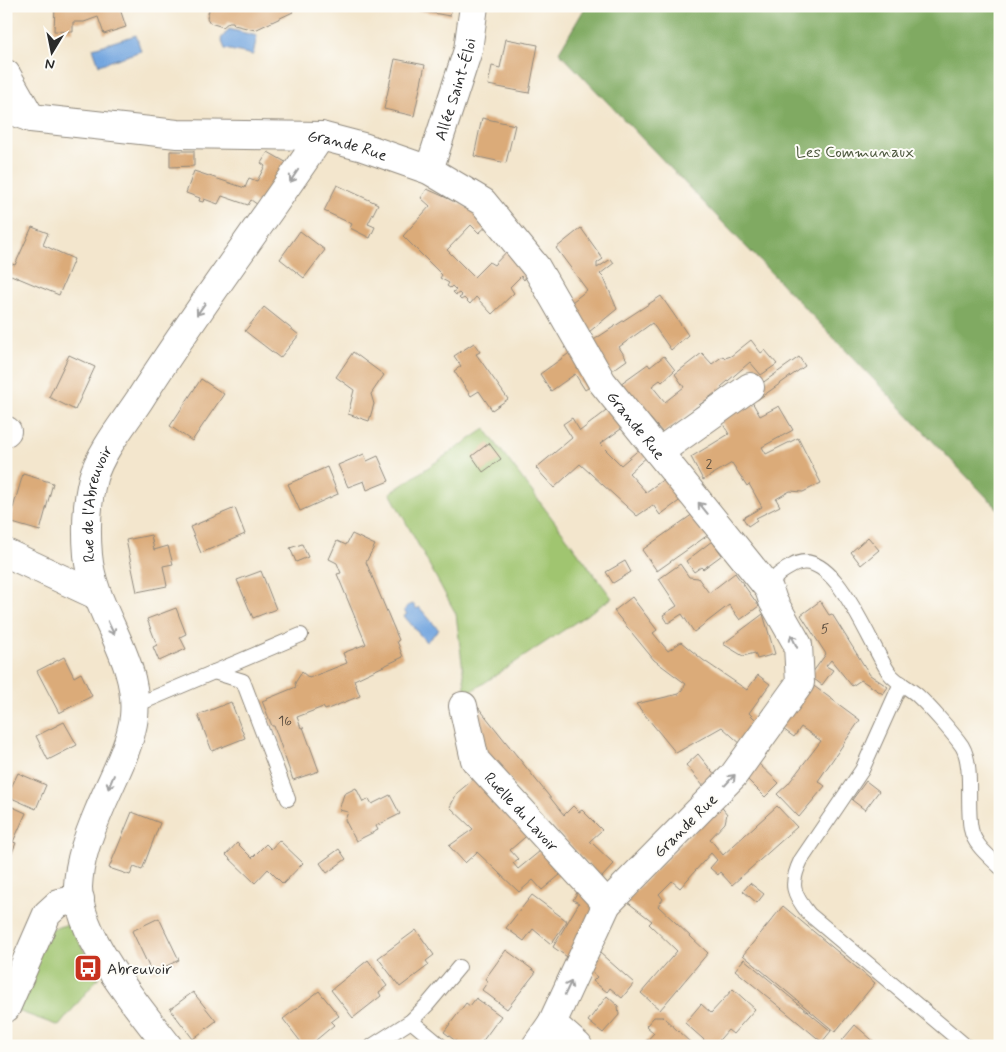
<svg xmlns="http://www.w3.org/2000/svg" width="1006" height="1052" viewBox="0 0 1006 1052" font-family="Mynerve,sans-serif">
  <style>
    .green { fill: #a0c56f; stroke: #66784d }
    .forest { fill: #80aa62; stroke: #566a46 }
    .water { fill: #73a6df; stroke: #4f6885 }
    .building { fill: #dbab79 }
    .lines { fill: none; stroke-linecap: round; stroke-linejoin: round }
    .lane-casing { stroke: #8f887c; stroke-width: 16 }
    .street-casing { stroke: #8f887c; stroke-width: 30 }
    .secondary-casing { stroke: #8f887c; stroke-width: 30 }
    .lane { stroke: #fff; stroke-width: 14 }
    .street { stroke: #fff; stroke-width: 28 }
    .secondary { stroke: #fff; stroke-width: 28 }
    .oneway { stroke: #a0a0a0 }
    .labels { text-anchor: middle; stroke-width: 4; stroke-linejoin: round; paint-order: stroke }
    .number-label { font-size: 14px; fill: #574b3e }
    .street-label { font-size: 16px; fill: #2b2b2b; stroke: #fdfcf7 }
    .park-label { font-size: 16px; fill: #4e593f; stroke: #fdfcf7 }
    .poi-label { font-size: 16px; fill: #2b2b2b; stroke: #fdfcf7; text-anchor: start }
  </style>
  <rect width="100%" height="100%" fill="#fdfcf7"/>
  <filter id="ink" filterUnits="userSpaceOnUse"><feTurbulence type="fractalNoise" baseFrequency=".02" numOctaves="2"/><feDisplacementMap in="SourceGraphic" scale="10" xChannelSelector="R" yChannelSelector="G"/><feConvolveMatrix kernelMatrix="1 2 1 2 8 2 1 2 1" color-interpolation-filters="sRGB"/></filter>
  <filter id="wash" filterUnits="userSpaceOnUse"><feTurbulence type="fractalNoise" baseFrequency=".0096" numOctaves="4" result="noise"/><feDisplacementMap in="SourceGraphic" scale="20" xChannelSelector="R" yChannelSelector="G"/><feGaussianBlur stdDeviation="1.12" result="paint"/><feColorMatrix in="noise" values="0 0 0 0 0 0 0 0 0 0 0 0 0 0 0 0 0 1.4 0 .05"/><feComposite in="paint" operator="in"/></filter>
  <g filter="url(#wash)">
    <rect width="100%" height="100%" fill="#f3e6cd"/>
    <!-- green -->
    <g class="green">
      <polygon points="485,429 612,598 466,695 456,614 390,493"/>
      <polygon points="69,924 99,977 59,1026 15,1010 48,930"/>
    </g>
    <!-- forest -->
    <polygon class="forest" points="586,6 1000,6 1000,511 559,52"/>
    <!-- water -->
    <g class="water">
      <polygon points="229,29 257,36 253,55 225,49 221,39"/>
      <polygon points="136,35 141,51 99,65 93,48"/>
      <polygon points="413,604 417,609 419,607 439,630 426,642 404,616 407,614 404,611 407,606"/>
    </g>
    <g id="blocks">
      <!-- building -->
      <g class="building">
        <polygon points="55,6 119,6 126,27 104,34 98,17 84,22 73,22 73,32 54,31"/>
        <polygon points="210,6 289,6 293,12 255,30 234,25 233,22 229,22 223,27 210,23 207,18"/>
        <polygon points="416,6 452,6 450,16 415,10"/>
        <polygon points="506,39 538,45 529,93 488,85 492,66 500,68"/>
        <polygon points="395,59 425,65 414,116 384,109"/>
        <polygon points="482,118 515,125 506,163 474,156"/>
        <polygon points="170,151 194,151 194,166 170,167"/>
        <polygon points="268,152 289,164 264,209 251,200 248,205 222,196 218,204 204,199 203,202 199,201 200,198 186,193 194,171 245,188 249,178 257,181 265,166 261,163"/>
        <polygon points="337,185 378,204 368,224 375,227 370,238 350,228 352,224 324,211"/>
        <polygon points="427,189 480,213 489,224 479,233 471,225 447,250 474,277 489,262 494,265 509,249 528,274 524,280 521,276 510,287 514,293 492,314 476,297 470,304 464,298 461,300 459,298 462,296 459,293 456,295 453,292 456,290 452,286 450,288 447,286 449,283 440,278 442,275 403,236 430,206 421,198"/>
        <polygon points="32,227 48,233 43,245 74,259 59,295 11,275 6,286 6,262 15,265"/>
        <polygon points="581,228 603,259 597,263 597,268 611,259 614,263 600,274 604,278 617,309 589,332 567,306 587,290 556,248"/>
        <polygon points="300,231 325,250 304,278 280,259"/>
        <polygon points="661,296 688,335 671,350 652,323 619,347 627,360 610,372 589,343"/>
        <polygon points="264,307 299,335 280,358 245,331"/>
        <polygon points="751,340 761,353 765,350 777,364 761,375 750,362 721,387 729,396 722,400 715,393 663,433 620,384 648,364 650,367 664,356 675,370 662,382 660,380 652,386 665,402 684,387 675,374 702,353 712,364 723,356 725,358 731,356"/>
        <polygon points="474,343 480,352 476,354 508,399 492,410 479,391 471,396 454,371 461,366 454,356"/>
        <polygon points="575,349 597,382 585,390 575,374 551,391 540,374"/>
        <polygon points="353,352 384,375 371,394 374,404 369,421 348,414 354,390 336,377"/>
        <polygon points="69,355 95,367 75,410 49,397"/>
        <polygon points="799,357 805,366 757,400 751,391"/>
        <polygon points="201,379 224,394 192,441 170,426"/>
        <polygon points="747,393 760,416 779,406 793,430 762,447 766,454 798,438 821,483 803,492 790,491 776,499 780,506 756,518 757,520 748,526 743,518 762,507 749,484 747,486 732,463 703,480 691,457 729,434 721,421"/>
        <polygon points="614,405 628,424 600,444 621,465 643,446 650,454 629,473 646,492 667,477 682,499 660,515 653,505 637,516 580,464 554,488 536,468 572,438 563,424 572,418 580,431"/>
        <polygon points="489,443 501,459 483,472 472,456"/>
        <polygon points="364,454 367,461 378,456 389,481 367,490 364,481 348,487 338,465"/>
        <polygon points="327,467 338,494 300,511 288,484"/>
        <polygon points="23,474 53,483 40,531 9,522"/>
        <polygon points="235,508 245,534 201,553 190,527"/>
        <polygon points="693,514 708,535 657,571 642,550"/>
        <polygon points="352,534 375,545 366,562 399,640 397,641 403,657 354,680 360,696 325,710 323,707 297,717 301,728 303,727 319,771 293,780 274,726 272,726 262,701 296,687 295,683 302,672 309,678 347,663 343,653 366,644 337,574 341,573 337,563 329,559 337,541 346,545"/>
        <polygon points="151,535 154,550 168,546 173,564 163,566 167,586 137,592 126,540"/>
        <polygon points="868,537 879,550 861,565 851,552"/>
        <polygon points="712,541 722,555 703,569 701,567 694,572 686,561"/>
        <polygon points="302,544 308,557 296,562 290,548"/>
        <polygon points="625,561 631,572 613,583 606,572"/>
        <polygon points="680,564 689,577 698,578 709,593 735,573 759,606 740,620 729,605 694,632 682,614 668,623 663,615 677,606 659,579"/>
        <polygon points="261,571 276,609 253,618 237,580"/>
        <polygon points="632,597 657,630 653,633 668,651 681,642 703,660 747,690 758,675 770,684 749,713 761,725 743,746 722,727 676,753 636,704 679,694 686,684 654,660 614,611"/>
        <polygon points="820,601 829,615 832,614 870,675 888,687 883,694 861,680 852,686 831,660 826,666 833,670 822,685 810,676 826,654 801,615"/>
        <polygon points="176,608 186,634 180,637 186,649 159,661 153,647 157,645 147,619"/>
        <polygon points="763,614 775,654 757,659 755,653 743,656 723,644"/>
        <polygon points="64,657 74,677 81,673 92,696 59,713 37,671"/>
        <polygon points="807,681 860,720 818,781 825,786 799,817 777,794 788,784 821,741 801,727 794,737 776,724"/>
        <polygon points="231,702 245,738 212,751 198,715"/>
        <polygon points="478,707 564,815 573,806 579,812 582,810 602,830 590,841 614,864 601,878 484,752"/>
        <polygon points="64,722 77,745 48,760 36,736"/>
        <polygon points="698,754 716,776 704,787 686,765"/>
        <polygon points="758,763 779,783 765,797 744,776"/>
        <polygon points="18,773 46,785 36,809 7,796"/>
        <polygon points="476,777 531,832 510,850 518,859 513,863 518,869 545,847 556,861 552,865 560,875 542,890 533,880 519,892 477,852 465,863 449,846 473,829 450,807 457,793"/>
        <polygon points="866,781 879,791 865,810 852,800"/>
        <polygon points="356,788 363,802 369,799 372,804 390,795 400,814 376,826 378,830 356,841 345,820 348,812 339,810 344,794"/>
        <polygon points="6,804 26,813 13,842 16,843 11,855 6,853"/>
        <polygon points="720,805 727,814 725,823 710,839 723,855 777,806 797,827 732,885 720,872 718,875 710,868 717,860 711,853 680,888 672,881 659,894 663,899 658,906 708,953 660,1010 641,993 677,951 649,924 652,921 626,901"/>
        <polygon points="132,812 160,823 142,870 134,867 130,875 109,868"/>
        <polygon points="279,840 303,863 283,884 268,869 255,883 226,855 237,843 252,858 266,844 271,849"/>
        <polygon points="339,849 346,859 327,873 320,863"/>
        <polygon points="750,883 764,894 757,903 743,891"/>
        <polygon points="578,891 601,909 573,961 553,947 579,903 573,900"/>
        <polygon points="532,895 567,921 551,944 533,929 524,941 506,928"/>
        <polygon points="783,906 875,983 835,1032 743,955"/>
        <polygon points="159,918 179,960 152,973 132,931"/>
        <polygon points="416,930 434,955 426,961 429,965 400,987 378,958"/>
        <polygon points="506,950 536,972 507,1009 482,990 488,981 485,979"/>
        <polygon points="600,953 634,983 622,998 610,988 607,992 593,981 597,977 591,972"/>
        <polygon points="89,958 96,971 87,976 80,964"/>
        <polygon points="744,959 831,1031 822,1042 735,970"/>
        <polygon points="368,960 387,986 379,992 381,996 353,1018 331,990"/>
        <polygon points="733,989 755,1009 733,1034 728,1030 714,1046 711,1046 685,1023 701,1004 711,1013"/>
        <polygon points="319,991 339,1016 331,1022 334,1025 309,1046 304,1046 283,1019"/>
        <polygon points="193,992 216,1021 193,1039 170,1009"/>
        <polygon points="607,996 618,1006 619,1015 603,1033 588,1021"/>
        <polygon points="476,998 501,1016 479,1046 462,1046 444,1032 466,1003 470,1006"/>
        <polygon points="654,1017 663,1017 692,1044 690,1046 642,1046 654,1033 646,1026"/>
        <polygon points="855,1025 879,1046 839,1044"/>
      </g>
    </g>
  </g>
  <g filter="url(#ink)">
    <use href="#blocks" fill-opacity="0" stroke="#8f887c" stroke-width="1"/>
    <g class="lines">
      <defs>
        <g id="lane">
          <path d="M769,589C776,575 779,573 792,566C834,541 871,649 890,674C896,682 909,688 917,695C929,706 953,733 962,746C974,766 966,805 971,829C974,845 989,856 1000,867"/>
          <polyline points="214,672 243,681 288,799"/>
          <path d="M901,683L862,770L801,860C789,885 793,894 809,914L966,1046"/>
          <polyline points="134,706 301,635"/>
          <polyline points="411,1021 441,1046"/>
          <polyline points="372,1046 411,1021 427,1005 459,967"/>
        </g>
        <g id="street">
          <polyline points="6,74 31,118"/>
          <path id="s1" d="M429,170L468,50L474,6"/>
          <polyline points="6,432 7,431"/>
          <polyline points="659,452 750,387"/>
          <polyline points="6,553 96,595"/>
          <path id="s2" d="M463,706L475,760L607,904"/>
          <polyline points="6,1008 47,914 59,903 80,899"/>
          <polyline points="552,1023 578,1046"/>
          <path id="s3" d="M168,1046C138,1007 78,937 78,887C79,860 88,837 98,813C110,783 130,749 134,717C140,657 93,613 88,555C86,531 87,501 93,478C100,452 125,422 140,399C197,309 262,224 321,136"/>
        </g>
        <g id="secondary">
          <path id="s4" d="M6,109L31,118L177,134L321,136L363,147L429,170L483,202L536,267L602,382L769,589L773,601L798,645L800,683L733,776L607,904L552,1023L536,1046"/>
        </g>
      </defs>
      <!-- lane casing -->
      <use href="#lane" class="lane-casing"/>
      <!-- street casing -->
      <use href="#street" class="street-casing"/>
      <!-- secondary casing -->
      <use href="#secondary" class="secondary-casing"/>
      <!-- lane -->
      <use href="#lane" class="lane"/>
      <!-- street -->
      <use href="#street" class="street"/>
      <!-- secondary -->
      <use href="#secondary" class="secondary"/>
    </g>
    <!-- one-way arrows -->
    <defs><path id="oneway-shaft" d="M-6 0H5M1.5-3L5.5 0L1.5 3" fill="none" stroke-width="1.6" stroke-linecap="round" stroke-linejoin="round" transform="scale(1.25)"/></defs>
    <g class="oneway">
      <use href="#oneway-shaft" transform="translate(294 176) rotate(124)"/>
      <use href="#oneway-shaft" transform="translate(201 309) rotate(125)"/>
      <use href="#oneway-shaft" transform="translate(703 508) rotate(-129)"/>
      <use href="#oneway-shaft" transform="translate(111 628) rotate(65)"/>
      <use href="#oneway-shaft" transform="translate(794 641) rotate(-115)"/>
      <use href="#oneway-shaft" transform="translate(730 780) rotate(-47)"/>
      <use href="#oneway-shaft" transform="translate(111 782) rotate(113)"/>
      <use href="#oneway-shaft" transform="translate(568 988) rotate(-65)"/>
    </g>
  </g>
  <!-- icons -->
  <defs>
    <symbol id="bus-square" viewBox="-11 -11 22 22"><rect x="-9" y="-9" width="18" height="18" rx="4" fill="#c8321e" stroke="#fdfcf7"/><path d="M-5-6H5V4H4V6H2V4H-2V6H-4V4H-5ZM-3.5-4V0h7V-4ZM-3.5 1.2v1.5H-2V1.2ZM2 1.2v1.5H3.5V1.2Z" fill="#fff"/></symbol>
  </defs>
  <g fill-rule="evenodd">
    <use href="#bus-square" x="72" y="952" width="32" height="32"/>
  </g>
  <g class="labels">
    <!-- number labels -->
    <g class="number-label">
      <text x="709" y="468">2</text>
      <text x="825" y="633">5</text>
      <text x="285" y="725">16</text>
    </g>
    <!-- street labels -->
    <g class="street-label">
      <text dy="6" stroke="none"><textPath href="#s1" startOffset="85">Allée Saint-Éloi</textPath></text>
      <text dy="6" stroke="none"><textPath href="#s4" startOffset="345">Grande Rue</textPath></text>
      <text dy="6" stroke="none"><textPath href="#s4" startOffset="765">Grande Rue</textPath></text>
      <text dy="6" stroke="none"><textPath href="#s3" startOffset="588">Rue de l'Abreuvoir</textPath></text>
      <text dy="6" stroke="none"><textPath href="#s2" startOffset="125">Ruelle du Lavoir</textPath></text>
      <text transform="translate(685 825) rotate(-45)" y="6">Grande Rue</text>
    </g>
    <!-- park labels -->
    <g class="park-label">
      <text x="855" y="157">Les Communaux</text>
    </g>
    <!-- poi labels -->
    <g class="poi-label">
      <text x="107" y="974">Abreuvoir</text>
    </g>
  </g>
  <!-- margin -->
  <rect width="1006" height="1052" fill="none" stroke="#fdfcf7" stroke-width="25"/>
  <!-- north arrow -->
  <g transform="translate(52 52) rotate(190)" stroke="#fdfcf7" stroke-width="4" paint-order="stroke">
  <path d="M0-4L9 19L0 12L-9 19Z" fill="#2b2b2b"/>
  <text y="-8" font-size="14" font-weight="bold" text-anchor="middle" fill="#2b2b2b">N</text>
  </g>
</svg>
